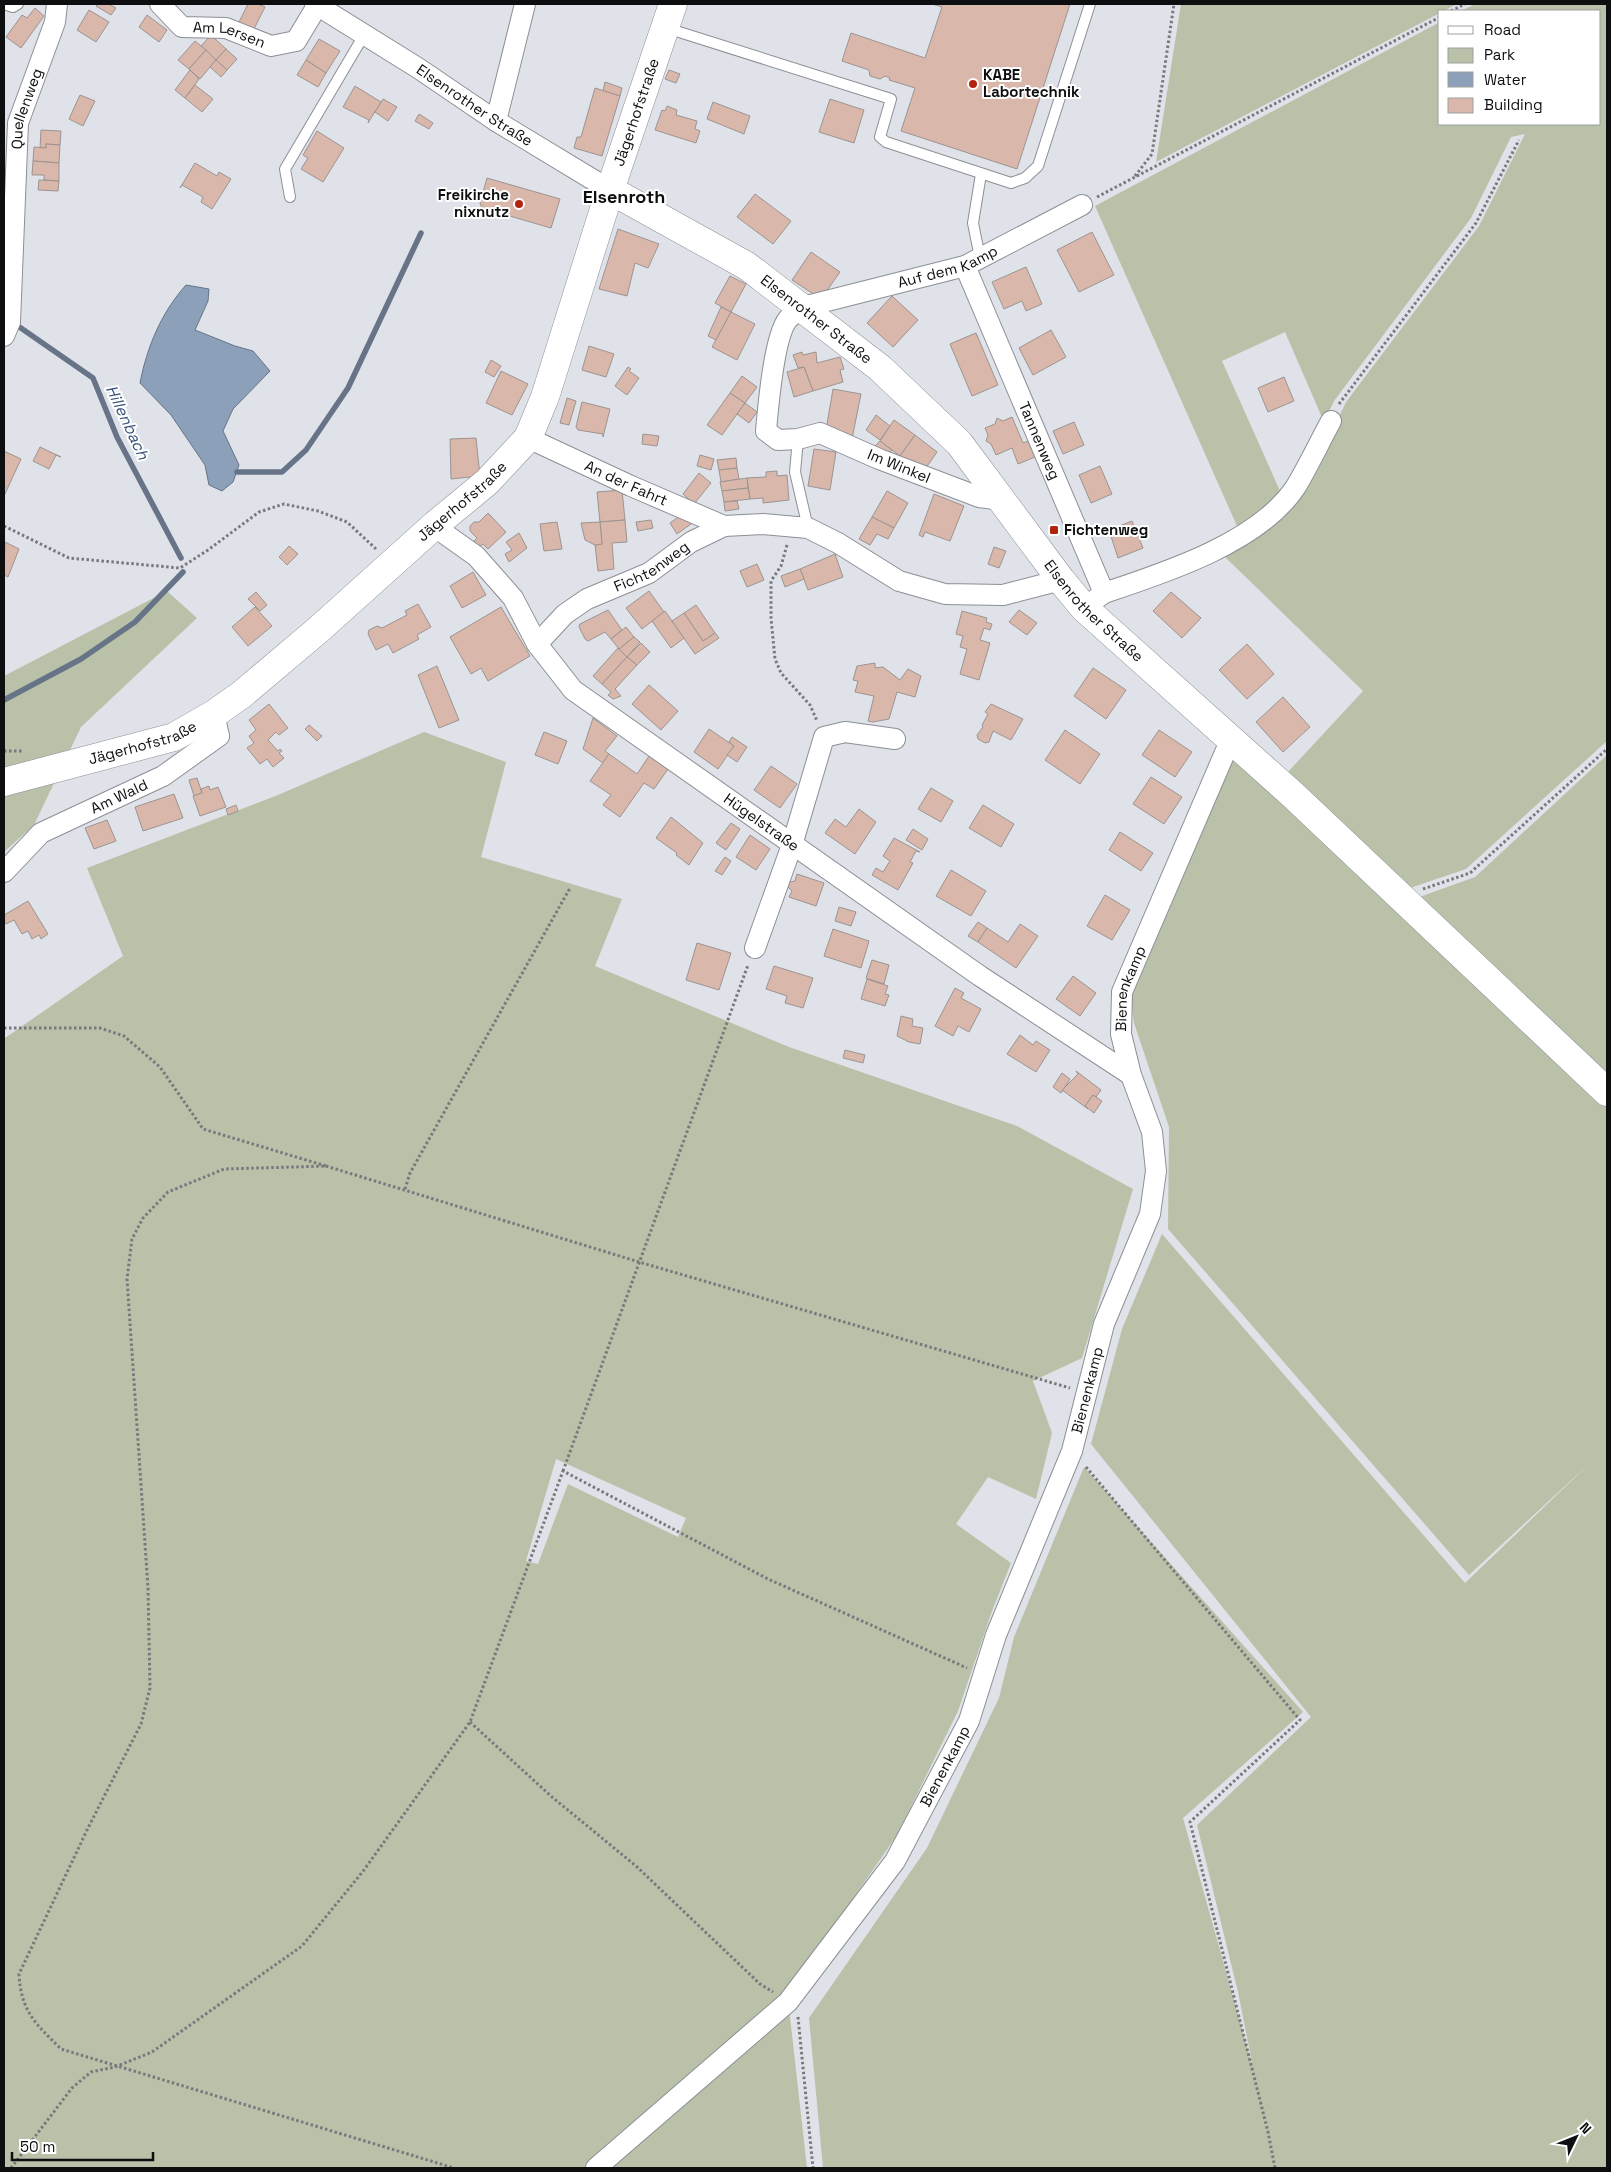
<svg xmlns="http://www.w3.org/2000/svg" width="1611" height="2172" viewBox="0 0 1611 2172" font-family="'Space Grotesk',sans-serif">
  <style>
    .green { fill: #b9c1a8; fill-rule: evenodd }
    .water { fill: #8da0ba; stroke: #677487 }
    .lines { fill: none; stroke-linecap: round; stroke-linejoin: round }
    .stream { stroke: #677487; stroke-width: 5.5 }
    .building { fill: #dab7ab; stroke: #9c9491 }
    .lane-casing { stroke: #8d8f96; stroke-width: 12 }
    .street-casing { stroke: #8d8f96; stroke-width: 22 }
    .secondary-casing { stroke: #8d8f96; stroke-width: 29 }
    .path { stroke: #77797d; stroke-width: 3; stroke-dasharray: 2.5 2.5; stroke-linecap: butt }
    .lane { stroke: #fff; stroke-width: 10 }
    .street { stroke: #fff; stroke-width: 20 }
    .secondary { stroke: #fff; stroke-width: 28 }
    .poi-dot { fill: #b1230d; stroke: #fff; stroke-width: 2 }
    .labels { text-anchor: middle; stroke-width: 4; stroke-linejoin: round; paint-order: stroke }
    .street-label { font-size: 15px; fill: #0d0e10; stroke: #fff }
    .poi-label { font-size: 15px; font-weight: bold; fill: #0d0e10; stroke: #fff; text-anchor: start }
    .water-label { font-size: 16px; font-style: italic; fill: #355179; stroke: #fff }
    .quarter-label { font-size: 18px; font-weight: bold; fill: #0d0e10; stroke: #fff }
  </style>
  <rect width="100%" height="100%" fill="#dfe2e9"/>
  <!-- green -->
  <g class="green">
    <polygon points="1181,4 1457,4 1156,162"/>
    <polygon points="1475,4 1607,4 1607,741 1466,869 1404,890 1287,773 1363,691 1224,556 1311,477 1346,402 1479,226 1525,134 1511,137 1471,218 1334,401 1324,422 1285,332 1222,361 1280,491 1263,508 1237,526 1095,206 1440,22 1440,124 1600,124 1600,11 1461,11"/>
    <polygon points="167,591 197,618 81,727 34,825 4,852 4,676"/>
    <path d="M424,732L506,762L481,857L622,899L595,966L789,1047L1017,1126L1133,1189L1082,1358L1033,1381L1052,1433L1036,1499L988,1477L956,1524L1011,1563L992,1611L958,1711L897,1835L780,2004L586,2168H4V1037L5,1038L123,956L87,868L278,795ZM556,1459L686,1518L678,1537L568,1484L538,1564L526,1561Z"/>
    <polygon points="1232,746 1607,1107 1607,2168 823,2168 809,2018 927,1848 999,1698 1014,1637 1084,1467 1303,1712 1183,1818 1253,2068 1238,1992 1197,1825 1311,1717 1091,1444 1122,1329 1162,1234 1465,1583 1591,1462 1469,1575 1168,1229 1169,1127 1134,1023 1130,993"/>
    <polygon points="1607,755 1607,1076 1414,899 1475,877"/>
    <polygon points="789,2008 807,2168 605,2168"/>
  </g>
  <!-- water -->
  <path class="water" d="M186,285L209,289L208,301L195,330L235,346L253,351L270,371L233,409L223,431L239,465L233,482L222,491L209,485L205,465L171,415L140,383C147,347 161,313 186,285Z"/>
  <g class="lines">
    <!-- stream -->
    <g class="stream">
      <polyline points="18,326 93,378 117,437 181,558"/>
      <polyline points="237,472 282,472 306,450 348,388 421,233"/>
      <polyline points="4,700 81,659 135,622 183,572"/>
    </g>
  </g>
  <!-- building -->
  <g class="building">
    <polygon points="98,4 109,4 116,8 111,15 96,6"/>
    <polygon points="248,4 258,4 265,7 252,33 237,26"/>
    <polygon points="932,4 1070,4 1017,169 901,131 915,88 889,80 890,78 885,76 880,79 870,76 869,70 842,61 851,33 925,58 942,7"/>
    <polygon points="35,8 44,16 21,48 6,37 22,15 27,18"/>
    <polygon points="89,10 109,22 96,42 77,30"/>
    <polygon points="147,15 167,30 159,42 139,27"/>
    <polygon points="211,35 226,49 216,60 201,46"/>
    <polygon points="319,39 340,51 326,73 306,60"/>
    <polygon points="195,41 206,50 189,69 178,60"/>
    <polygon points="226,49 237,59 227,70 216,60"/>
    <polygon points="206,50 216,60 200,79 189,69"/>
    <polygon points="216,60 227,70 221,77 210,67"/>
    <polygon points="306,60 326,73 318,87 297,75"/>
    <polygon points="190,70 199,79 185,98 175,90"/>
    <polygon points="669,70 680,74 676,83 665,79"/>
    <polygon points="605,82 622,88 620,96 603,91"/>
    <polygon points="195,85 213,99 202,112 185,98"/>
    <polygon points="355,86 381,102 368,123 369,120 343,107"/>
    <polygon points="595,88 620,96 602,156 574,148 577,137 581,137"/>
    <polygon points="80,95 95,101 83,126 69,119"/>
    <polygon points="383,99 397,107 388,121 375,112"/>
    <polygon points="830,99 864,110 854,143 819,132"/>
    <polygon points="713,102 750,116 744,134 707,119"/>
    <polygon points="667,106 677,110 676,115 697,121 695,129 700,131 696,143 655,130 662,110 665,111"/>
    <polygon points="419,114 433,123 429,129 415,121"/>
    <polygon points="41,130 61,131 60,145 46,144 46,148 40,148"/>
    <polygon points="317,131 344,148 323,182 301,169 308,158 303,155"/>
    <polygon points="46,144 60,145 59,163 33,161 34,147 46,148"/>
    <polygon points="33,161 59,163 59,181 44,180 44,175 32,175"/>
    <polygon points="195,163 217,176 219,172 231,179 212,209 201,202 203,197 182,185 180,188"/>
    <polygon points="487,178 560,199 551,228 482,208 480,203"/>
    <polygon points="39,180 59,181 58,191 38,190"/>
    <polygon points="755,194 791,221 773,244 737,217"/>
    <polygon points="618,229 659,244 648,268 635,263 627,296 599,289"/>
    <polygon points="1092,232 1114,275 1079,292 1057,250"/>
    <polygon points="811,252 840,272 821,299 792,280"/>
    <polygon points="1026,267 1042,304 1026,311 1022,301 1004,309 992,282"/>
    <polygon points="730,276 746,284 731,312 715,303"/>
    <polygon points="892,296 918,320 893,347 867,323"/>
    <polygon points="721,307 731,312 716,340 708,336"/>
    <polygon points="731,312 755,324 737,360 712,347"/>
    <polygon points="1051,330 1066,357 1033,375 1019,348"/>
    <polygon points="976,333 998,385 972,396 950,344"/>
    <polygon points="589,346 614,354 606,377 582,370"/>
    <polygon points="802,352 803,355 816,352 817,363 840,357 844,369 840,370 843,382 813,391 804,367 798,368 793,355"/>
    <polygon points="491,360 501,366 494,377 485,372"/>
    <polygon points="628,367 631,369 629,371 639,378 627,395 615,386"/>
    <polygon points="804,367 813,391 794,397 787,372"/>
    <polygon points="501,371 528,384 512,415 486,403"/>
    <polygon points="742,376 757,387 745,403 730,393"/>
    <polygon points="1284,377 1294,401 1268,412 1258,388"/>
    <polygon points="833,389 861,394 852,439 826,430"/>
    <polygon points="730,393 745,403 722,435 707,425"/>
    <polygon points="567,398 576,401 569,425 560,423"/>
    <polygon points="582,402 610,409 603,437 603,434 578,430 576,427"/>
    <polygon points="745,403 757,412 749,423 737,414"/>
    <polygon points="876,415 890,426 880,440 866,430"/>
    <polygon points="1012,417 1023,443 1028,441 1035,457 1018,464 1012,448 996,455 991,444 986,441 988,435 985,428 995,424 997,418 1003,421"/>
    <polygon points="894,420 915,435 900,456 880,441"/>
    <polygon points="1074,422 1084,445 1063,454 1053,431"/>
    <polygon points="643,434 659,436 657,446 642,444"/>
    <polygon points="915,435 937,452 923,472 900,456"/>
    <polygon points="476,438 480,476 451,479 450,439"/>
    <polygon points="880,441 892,450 888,455 875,446"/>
    <polygon points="40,447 61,457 56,455 49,469 33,461"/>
    <polygon points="814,449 836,452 830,490 808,486"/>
    <polygon points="4,451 21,459 4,496"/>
    <polygon points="700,455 714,459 711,470 697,466"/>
    <polygon points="736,458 737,468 719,470 717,460"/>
    <polygon points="1100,466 1112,494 1091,503 1079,475"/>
    <polygon points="737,468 739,479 721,482 719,470"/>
    <polygon points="777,471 777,476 787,475 789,500 763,503 763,498 750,499 747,478 766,477 766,472"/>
    <polygon points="699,473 711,483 694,504 683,494"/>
    <polygon points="747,478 748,488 722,491 720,482"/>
    <polygon points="748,488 750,499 724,502 722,491"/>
    <polygon points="622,490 625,520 600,522 597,492"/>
    <polygon points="887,491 908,503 894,528 872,517"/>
    <polygon points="934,494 964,506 950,541 925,532 923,537 919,535"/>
    <polygon points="737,501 739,509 725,511 724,502"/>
    <polygon points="488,513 506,532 488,549 483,544 479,547 474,541 477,538 470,531 470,526 474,522 479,522"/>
    <polygon points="684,513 691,524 677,534 670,523"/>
    <polygon points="872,517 894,528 888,539 877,534 870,545 859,539"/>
    <polygon points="625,520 627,542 612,543 614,569 598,571 595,545 602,544 600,522"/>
    <polygon points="651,520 653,528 638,531 636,522"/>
    <polygon points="1132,521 1143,548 1118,558 1109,530"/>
    <polygon points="557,522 562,549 544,551 540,524"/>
    <polygon points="600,522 602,544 595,545 585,540 581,523"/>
    <polygon points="519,533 527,548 509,562 505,554 512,550 506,542"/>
    <polygon points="5,542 19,549 8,577 4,575"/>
    <polygon points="289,546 298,554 287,565 279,557"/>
    <polygon points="994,547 1006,551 999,568 988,564"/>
    <polygon points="835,554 843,577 808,590 800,569"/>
    <polygon points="757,564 764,580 747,587 740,571"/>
    <polygon points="800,569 804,579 785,587 781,576"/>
    <polygon points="473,572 486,595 462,608 450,586"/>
    <polygon points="649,591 664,612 642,629 626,608"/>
    <polygon points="256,592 267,605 260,611 248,599"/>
    <polygon points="1171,592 1201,618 1182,638 1153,611"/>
    <polygon points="418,604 431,627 417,635 419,639 393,653 388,644 376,650 368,634 369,630 377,626 382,628 407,615 405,611"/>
    <polygon points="696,605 715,633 703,641 684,613"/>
    <polygon points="255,607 272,626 248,646 232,627"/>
    <polygon points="501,607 530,656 488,681 481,668 471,674 450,637"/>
    <polygon points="608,610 622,630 611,639 605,632 588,641 585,639 579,627 580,624"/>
    <polygon points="1019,610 1037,623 1027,635 1009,622"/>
    <polygon points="665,611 684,638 671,648 652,621"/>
    <polygon points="962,611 987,618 986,622 992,624 990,630 984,628 980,640 990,643 979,680 960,674 967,649 960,647 963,636 956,634"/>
    <polygon points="684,613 703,641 715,633 719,638 695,654 672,621"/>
    <polygon points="626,627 634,637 619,649 611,639"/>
    <polygon points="634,637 640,642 627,657 619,649"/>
    <polygon points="641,643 650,652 637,665 627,657"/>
    <polygon points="1247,644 1274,674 1247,699 1219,670"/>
    <polygon points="618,648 627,657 602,684 593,676"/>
    <polygon points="627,657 637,665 615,689 621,696 613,699 608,695 611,692 602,684"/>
    <polygon points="875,663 875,668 883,667 900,680 908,669 921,676 915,697 897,692 889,719 873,722 868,721 874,696 855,692 858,681 853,680 857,666"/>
    <polygon points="437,666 459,720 439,728 418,675"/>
    <polygon points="1093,668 1126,690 1106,719 1074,696"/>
    <polygon points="649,685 678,711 661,730 632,704"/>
    <polygon points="1283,697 1310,727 1283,752 1256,722"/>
    <polygon points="269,704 288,728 279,735 276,732 268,740 278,751 280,749 282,751 279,753 284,758 273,767 267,759 260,764 247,748 254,743 249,736 256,730 249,720"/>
    <polygon points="991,704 1023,719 1011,740 993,731 989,742 985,743 978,739 977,735 983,727 982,725 988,714 985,712"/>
    <polygon points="593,718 617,736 605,751 609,754 603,763 583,749"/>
    <polygon points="309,725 322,736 317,741 305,729"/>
    <polygon points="709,729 734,746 718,769 694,752"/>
    <polygon points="1065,730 1100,754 1080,784 1045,760"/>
    <polygon points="1159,730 1192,752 1175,777 1142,755"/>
    <polygon points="544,732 567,741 558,764 535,755"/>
    <polygon points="732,737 747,747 737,762 727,755 734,746 729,742"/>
    <polygon points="609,754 637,774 649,756 668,769 654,789 644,783 620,817 603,805 611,795 590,781"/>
    <polygon points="771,766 797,784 780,808 754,790"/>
    <polygon points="1151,777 1182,797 1164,824 1133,804"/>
    <polygon points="197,778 202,793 194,796 189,780"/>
    <polygon points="209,786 210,790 218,787 226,807 200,816 193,796 202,793 201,789"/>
    <polygon points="931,788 953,801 941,822 918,809"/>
    <polygon points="174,794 183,818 143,831 135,807"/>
    <polygon points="236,805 238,811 228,815 226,809"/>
    <polygon points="983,805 1014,824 1001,847 969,828"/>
    <polygon points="859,809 876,822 855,854 825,833 835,819 846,827"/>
    <polygon points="671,817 703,843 689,865 676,855 677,853 656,838"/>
    <polygon points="107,820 116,841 94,849 85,828"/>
    <polygon points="731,823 740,829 726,850 716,843"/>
    <polygon points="913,829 928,839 922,850 906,840"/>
    <polygon points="1120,832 1153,853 1141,871 1109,850"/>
    <polygon points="750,835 770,849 756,870 736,857"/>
    <polygon points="894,838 920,852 916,851 910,862 913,863 898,890 872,875 876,868 883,872 890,861 883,856"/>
    <polygon points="725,857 731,861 722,875 715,871"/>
    <polygon points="951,870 986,891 971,916 936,896"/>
    <polygon points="797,874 824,883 816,906 789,897 792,891 788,887 790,882 795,881"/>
    <polygon points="1105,895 1130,910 1112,940 1087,926"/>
    <polygon points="28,901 48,934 41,939 39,935 32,939 28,931 22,934 14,920 6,924 4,920 4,915"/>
    <polygon points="839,907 856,912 851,926 835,921"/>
    <polygon points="978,922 987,928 978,942 968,936"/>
    <polygon points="1020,924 1038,936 1016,968 978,942 987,928 1008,942"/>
    <polygon points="833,929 869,941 861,968 824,956"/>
    <polygon points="697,943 731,953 719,990 686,980"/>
    <polygon points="872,960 889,965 884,984 866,978"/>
    <polygon points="774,966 813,978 803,1008 785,1003 787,996 766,989"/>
    <polygon points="1073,976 1096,993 1080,1016 1056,999"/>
    <polygon points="867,979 888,986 885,994 889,995 885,1006 861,999"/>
    <polygon points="955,988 964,993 961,998 981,1009 969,1032 958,1026 953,1036 935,1026"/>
    <polygon points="901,1016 913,1019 912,1026 923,1028 920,1044 909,1042 897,1036"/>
    <polygon points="1020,1035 1033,1045 1036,1041 1050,1050 1036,1072 1007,1054"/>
    <polygon points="845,1050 865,1055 863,1063 843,1058"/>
    <polygon points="1076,1071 1101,1090 1096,1097 1093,1095 1085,1106 1088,1109 1062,1090 1078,1074"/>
    <polygon points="1062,1073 1070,1079 1061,1093 1053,1087"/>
    <polygon points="1093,1095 1102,1101 1094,1113 1085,1106"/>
  </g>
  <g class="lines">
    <defs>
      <g id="lane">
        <polyline points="4,4 13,7 18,4"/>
        <polyline points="667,26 676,31 891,99 880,137 886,142 1011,183 1025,178 1038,166 1090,4"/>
        <polyline points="290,197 285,169 364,35"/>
        <polyline points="980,258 973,223 981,174"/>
        <polyline points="798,439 795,472 808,528"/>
      </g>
      <g id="street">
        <path id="s1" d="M160,4L182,27L226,28L271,46L296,41L317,6"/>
        <path id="s2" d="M315,4L418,68L496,121L610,190"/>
        <polyline points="496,121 525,4"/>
        <path id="s3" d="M965,266L1104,593L1084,608"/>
        <path id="s4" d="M4,336L10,322L18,123L55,22L57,4"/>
        <path id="s5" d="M528,438L631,486L724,526"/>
        <path id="s6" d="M1003,500L979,497L879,459L820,433L798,439L778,440L766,431C768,408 774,336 788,319C792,315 799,311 803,307L965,266L1082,205"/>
        <path id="s7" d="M436,524L445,534L476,556L513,598L537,644L573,690L980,976L1131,1075"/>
        <path d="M1104,593C1164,573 1258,543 1295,488C1308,467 1319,443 1331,421"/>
        <path id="s8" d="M537,644L565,614L587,599L649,573L691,542L724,526L763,524L808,528L838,543L899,581L945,594L1003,595L1061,580"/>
        <path id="s9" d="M4,872L41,833L163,776L219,736L214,714"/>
        <polyline points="755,948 792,845 824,737 845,732 895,739"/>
        <path id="s10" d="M596,2168L788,2002L895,1861L969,1721L996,1635L1072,1451L1104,1324L1150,1214L1156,1171L1152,1132L1131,1075L1121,1034L1122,992L1230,741"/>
      </g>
      <g id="secondary">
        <path id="s11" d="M610,190L747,266L880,368L959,443L1061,580L1084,608L1293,795L1607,1092"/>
        <path id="s12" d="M4,782L174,737L214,714L241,695L318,630L436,524L487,482L528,438L545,397L610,190L673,4"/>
      </g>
    </defs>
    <!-- lane casing -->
    <use href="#lane" class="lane-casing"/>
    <!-- street casing -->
    <use href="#street" class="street-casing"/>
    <!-- secondary casing -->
    <use href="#secondary" class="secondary-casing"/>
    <!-- path -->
    <g class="path">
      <polyline points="1451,11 1465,4"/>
      <polyline points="1135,176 1152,154 1174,4"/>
      <polyline points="1097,197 1440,17"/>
      <polyline points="1339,404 1476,223 1519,140"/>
      <polyline points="4,526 69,558 180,568 208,550 259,512 284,504 318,511 347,522 376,549"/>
      <polyline points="787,545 781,566 771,581 771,618 775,659 781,673 810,705 817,721"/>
      <polyline points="4,751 23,751"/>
      <polyline points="1423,889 1470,873 1607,749"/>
      <path d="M4,1028H100L124,1036L160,1067L203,1129L326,1166L224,1169L168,1192L143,1218L132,1239L127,1279L148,1588L150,1688L141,1724L88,1828L19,1974C21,2012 36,2024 61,2049L454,2168"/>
      <polyline points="326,1166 639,1262 1070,1388"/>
      <polyline points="405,1189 410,1173 570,888"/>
      <polyline points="1086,1467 1300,1720 1190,1822 1268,2132 1275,2168"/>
      <polyline points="563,1471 748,965"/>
      <polyline points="470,1722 552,1797 636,1866 760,1984 773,1992"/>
      <polyline points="798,2017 813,2168"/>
      <polyline points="11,2168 72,2088 91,2072 115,2067 152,2052 302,1946 364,1870 470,1722 563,1471 768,1579 967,1668"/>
    </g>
    <!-- lane -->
    <use href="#lane" class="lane"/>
    <!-- street -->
    <use href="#street" class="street"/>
    <!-- secondary -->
    <use href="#secondary" class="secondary"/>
  </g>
  <!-- markers -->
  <g class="poi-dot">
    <circle cx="973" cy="84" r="5"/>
    <circle cx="519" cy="204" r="5"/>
    <rect x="1049" y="525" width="10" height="10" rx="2.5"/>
  </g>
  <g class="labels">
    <!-- street labels -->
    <g class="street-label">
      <text dy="5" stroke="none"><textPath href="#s1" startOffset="80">Am Lersen</textPath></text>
      <text dy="5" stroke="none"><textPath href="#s2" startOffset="189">Elsenrother Straße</textPath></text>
      <text dy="5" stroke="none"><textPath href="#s4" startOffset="230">Quellenweg</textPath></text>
      <text dy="5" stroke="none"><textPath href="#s12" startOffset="984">Jägerhofstraße</textPath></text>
      <text dy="5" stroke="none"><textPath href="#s6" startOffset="538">Auf dem Kamp</textPath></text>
      <text dy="5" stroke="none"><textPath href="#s11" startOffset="244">Elsenrother Straße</textPath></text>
      <text dy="5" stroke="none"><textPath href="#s3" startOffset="190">Tannenweg</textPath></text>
      <text transform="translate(899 466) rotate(22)" y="5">Im Winkel</text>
      <text dy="5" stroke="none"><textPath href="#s5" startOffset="108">An der Fahrt</textPath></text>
      <text dy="5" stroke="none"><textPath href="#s12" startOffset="549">Jägerhofstraße</textPath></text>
      <text dy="5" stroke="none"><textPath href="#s8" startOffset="140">Fichtenweg</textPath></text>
      <text dy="5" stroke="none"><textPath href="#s11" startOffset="649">Elsenrother Straße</textPath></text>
      <text dy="5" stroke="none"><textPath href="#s12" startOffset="144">Jägerhofstraße</textPath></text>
      <text dy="5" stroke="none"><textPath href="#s9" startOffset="140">Am Wald</textPath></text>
      <text dy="5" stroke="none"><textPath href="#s7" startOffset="448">Hügelstraße</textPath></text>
      <text dy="5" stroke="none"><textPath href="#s10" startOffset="1361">Bienenkamp</textPath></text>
      <text dy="5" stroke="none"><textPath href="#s10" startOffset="941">Bienenkamp</textPath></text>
      <text dy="5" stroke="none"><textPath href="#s10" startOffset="538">Bienenkamp</textPath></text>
    </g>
    <!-- poi labels -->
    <g class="poi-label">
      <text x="983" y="80">KABE<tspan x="983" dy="17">Labortechnik</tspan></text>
      <text x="509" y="200" text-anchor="end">Freikirche<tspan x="509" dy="17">nixnutz</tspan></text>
      <text x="1064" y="535">Fichtenweg</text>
    </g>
    <!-- water labels -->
    <g class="water-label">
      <text transform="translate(128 422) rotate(65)" y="6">Hillenbach</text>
    </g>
    <!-- quarter labels -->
    <g class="quarter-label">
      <text x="624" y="203">Elsenroth</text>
    </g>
  </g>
  <!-- border -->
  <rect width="1611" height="2172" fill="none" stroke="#0d0e10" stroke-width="10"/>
  <!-- legend -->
  <rect x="1438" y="10" width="162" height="115" fill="#ffffff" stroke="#9e9f9f"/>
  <rect x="1448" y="26" width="25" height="8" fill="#ffffff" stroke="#9e9f9f"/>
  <text x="1484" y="35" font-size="15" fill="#0d0e10">Road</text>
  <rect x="1448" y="48" width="25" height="15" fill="#b9c1a8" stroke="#9e9f9f"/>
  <text x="1484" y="60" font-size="15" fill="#0d0e10">Park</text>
  <rect x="1448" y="72" width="25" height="15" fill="#8da0ba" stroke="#9e9f9f"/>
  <text x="1484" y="85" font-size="15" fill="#0d0e10">Water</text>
  <rect x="1448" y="98" width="25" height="15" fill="#dab7ab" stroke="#9e9f9f"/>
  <text x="1484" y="110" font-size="15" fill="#0d0e10">Building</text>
  <!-- north arrow -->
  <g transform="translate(1576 2137) rotate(47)" stroke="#ffffff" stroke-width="4" paint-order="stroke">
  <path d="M0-4L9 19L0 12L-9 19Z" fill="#0d0e10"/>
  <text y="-8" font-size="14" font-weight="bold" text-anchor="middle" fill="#0d0e10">N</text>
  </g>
  <!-- scale -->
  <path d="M12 2152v8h141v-8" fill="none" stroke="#0d0e10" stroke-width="2.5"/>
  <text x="20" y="2152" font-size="15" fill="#0d0e10" stroke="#ffffff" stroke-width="4" paint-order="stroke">50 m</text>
</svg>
